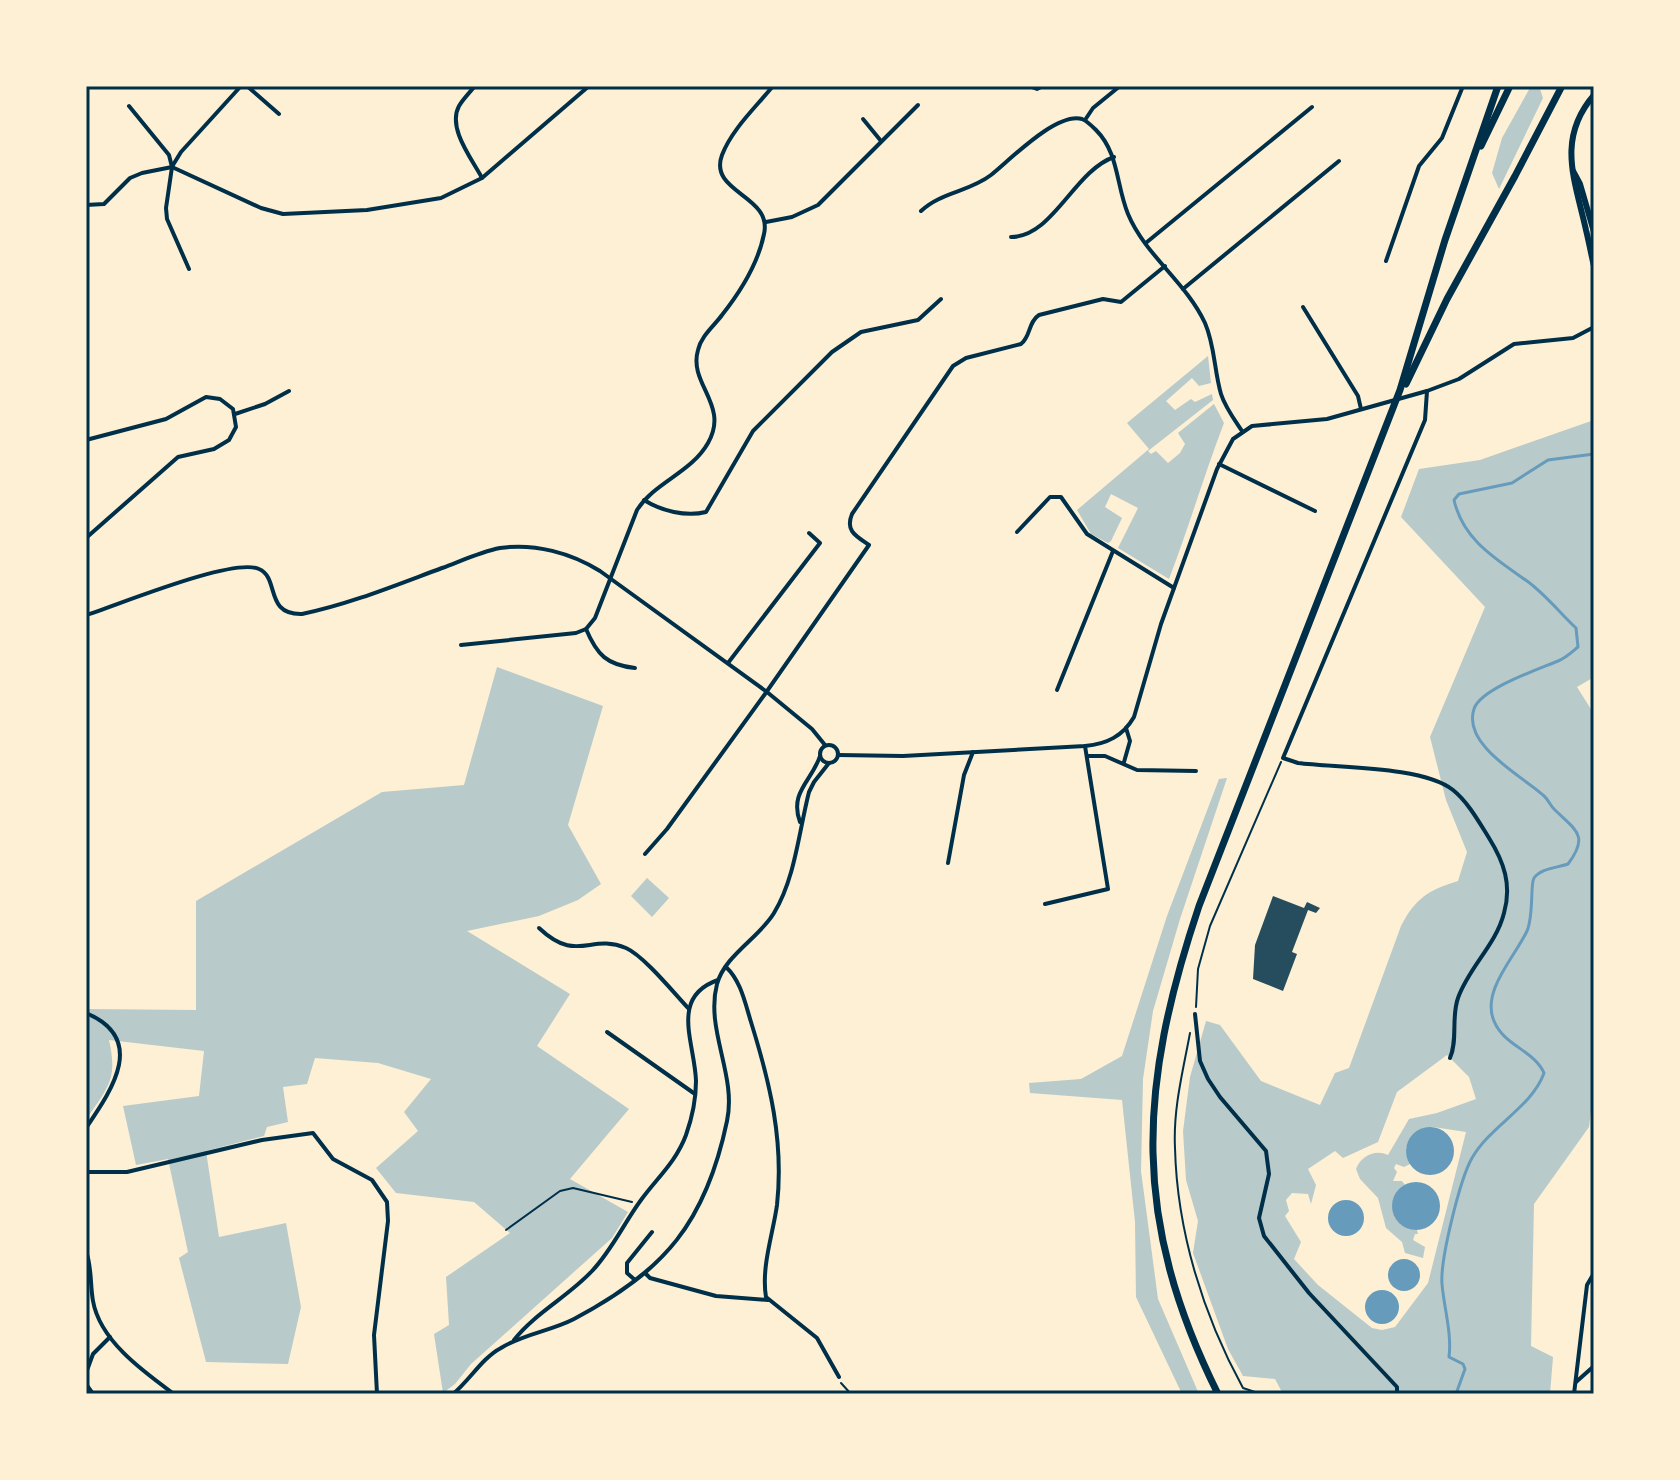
<svg xmlns="http://www.w3.org/2000/svg" width="1680" height="1480" viewBox="0 0 1680 1480" font-family="'Zilla Slab',serif">
  <style>
    .green { fill: #b9caca; fill-rule: evenodd }
    .water { fill: #669bbc }
    .lines { fill: none; stroke-linecap: round; stroke-linejoin: round }
    .stream { stroke: #669bbc; stroke-width: 3 }
    .building { fill: #264d5e }
    .path { stroke: #003049; stroke-width: 2 }
    .minor { stroke: #003049; stroke-width: 4 }
    .secondary { stroke: #003049; stroke-width: 6 }
    .trunk { stroke: #003049; stroke-width: 7 }
    .neatline { fill: none; stroke: #003049; stroke-width: 3 }
  </style>
  <rect width="100%" height="100%" fill="#fdf0d5"/>
  <!-- green -->
  <g class="green">
    <polygon points="1531,86 1539,86 1543,98 1499,189 1492,173 1502,138"/>
    <path d="M1208,356L1211,383L1199,386L1192,378L1166,401L1175,410L1191,399L1195,402L1212,394L1213,400L1148,451L1151,454L1156,451L1168,463L1180,453L1185,444L1178,433L1214,404L1224,423C1204,475 1189,527 1169,579L1118,548L1138,508L1111,494L1105,507L1122,518L1111,541L1108,543L1091,534L1077,510L1149,449L1127,423Z"/>
    <path d="M1594,420V677L1577,687L1594,714V1086L1589,1127L1534,1204L1531,1346L1553,1357L1550,1394H1283L1275,1379L1243,1376L1228,1349L1193,1253L1198,1221L1186,1180L1183,1131L1190,1077L1206,1021L1220,1025L1261,1081L1320,1105L1335,1073L1349,1068L1401,926C1415,899 1428,890 1458,881L1467,852L1446,800L1430,737L1485,607L1401,517L1419,469L1480,460ZM1447,1055L1469,1077L1476,1099L1437,1113L1409,1119L1388,1155C1375,1149 1361,1156 1356,1169L1360,1179L1378,1198L1386,1228L1402,1242L1405,1253L1423,1258L1425,1247L1413,1240L1415,1234H1418L1417,1230L1407,1228L1399,1222L1401,1187L1405,1185L1402,1181H1393L1397,1172L1394,1168L1396,1164L1404,1167L1410,1164L1406,1148L1409,1140L1433,1127L1466,1132L1428,1283L1395,1327L1382,1330L1372,1328L1318,1285L1294,1259L1301,1242L1285,1216L1289,1211L1286,1200L1292,1193L1308,1194L1311,1204L1316,1185L1308,1169L1335,1151L1343,1158L1378,1142L1397,1092Z"/>
    <path d="M497,667L603,706L568,825L601,884L578,900L539,916L467,931L570,994L537,1046L629,1109L570,1179L628,1212L612,1238L471,1364L455,1384L443,1393L434,1334L449,1325L446,1277L510,1233L474,1202L396,1193L376,1168L418,1131L404,1112L431,1079L378,1063L315,1058L307,1084L283,1087L288,1122L267,1127L264,1136L206,1151L219,1237L286,1223L301,1307L288,1364L206,1362L179,1258L188,1252L168,1159L136,1165L123,1106L199,1096L204,1051L109,1040C118,1080 108,1087 86,1120V1009L196,1010V901L382,792L464,785Z"/>
    <polygon points="1227,778 1180,919 1153,1011 1143,1079 1141,1171 1158,1299 1199,1394 1182,1394 1136,1297 1135,1222 1122,1100 1030,1093 1029,1083 1081,1079 1122,1056 1167,916 1219,779"/>
    <polygon points="647,878 669,898 652,917 631,896"/>
  </g>
  <!-- water -->
  <g class="water">
    <circle cx="1430" cy="1151" r="24"/>
    <circle cx="1416" cy="1206" r="24"/>
    <circle cx="1346" cy="1218" r="18"/>
    <circle cx="1404" cy="1275" r="16"/>
    <circle cx="1382" cy="1307" r="17"/>
  </g>
  <g class="lines">
    <!-- stream -->
    <path class="stream" d="M1456,1394L1465,1369L1463,1364L1449,1357C1452,1333 1444,1308 1442,1284C1440,1260 1460,1179 1472,1158C1490,1126 1532,1107 1544,1073C1534,1050 1504,1046 1494,1021C1481,991 1515,957 1527,931C1534,915 1530,884 1534,878C1541,868 1557,868 1568,864C1590,835 1575,830 1554,809C1550,805 1548,799 1543,795C1522,776 1462,745 1474,709C1480,689 1539,669 1558,661C1566,658 1572,652 1578,647L1576,628C1560,613 1545,594 1527,581C1496,559 1463,540 1454,500L1459,494L1512,483L1548,460L1594,454"/>
  </g>
  <!-- building -->
  <polygon class="building" points="1273,896 1304,908 1307,902 1320,908 1316,913 1308,910 1292,952 1297,954 1283,991 1253,979 1255,945"/>
  <g class="lines">
    <!-- path -->
    <g class="path">
      <polyline points="1196,1007 1198,969 1210,926 1281,762"/>
      <path d="M1190,1033C1183,1071 1173,1109 1175,1148C1177,1231 1203,1315 1243,1388L1261,1394"/>
      <polyline points="506,1230 560,1191 573,1188 632,1202"/>
      <polyline points="841,1383 851,1394"/>
    </g>
    <!-- minor -->
    <g class="minor">
      <polyline points="247,86 279,114"/>
      <path d="M475,86C470,92 463,99 459,106C447,128 472,159 482,178"/>
      <polyline points="1029,86 1037,89 1043,86"/>
      <polyline points="129,106 169,155 172,167 166,208 167,219 189,269"/>
      <polyline points="863,119 881,141"/>
      <polyline points="1085,120 1093,108 1120,86"/>
      <polyline points="173,165 181,152 241,86"/>
      <polyline points="86,205 104,204 130,178 142,173 172,167 261,208 283,214 367,210 441,198 482,178 589,86"/>
      <path d="M921,211C941,192 969,192 991,175C1010,160 1056,112 1082,119C1087,121 1092,126 1096,130C1119,153 1116,185 1128,214C1145,255 1186,282 1205,323C1215,346 1214,370 1221,394C1225,407 1234,419 1242,431"/>
      <polyline points="766,222 792,217 818,205 918,105"/>
      <path d="M1011,237C1053,237 1074,171 1114,157"/>
      <polyline points="1147,242 1312,107"/>
      <polyline points="1386,261 1419,166 1442,138 1463,86"/>
      <polyline points="1183,289 1339,161"/>
      <polyline points="1303,307 1358,396 1361,409"/>
      <path d="M1427,391L1425,420L1283,758L1298,763C1338,768 1423,766 1453,790C1468,802 1479,822 1489,838C1504,862 1512,885 1504,913C1496,945 1469,967 1458,998C1451,1017 1458,1040 1450,1058"/>
      <polyline points="235,414 265,404 289,391"/>
      <polyline points="86,440 166,419 206,397 220,399 233,409 236,427 229,440 214,449 178,457 86,538"/>
      <polyline points="1219,464 1315,511"/>
      <path d="M644,500C661,511 686,517 706,512L753,431L832,352L861,332L918,320L941,299"/>
      <polyline points="1017,532 1050,497 1061,497 1087,534 1174,588"/>
      <path d="M86,615C118,605 233,557 259,569C280,578 264,615 302,614C350,604 396,585 442,568C461,561 480,552 500,548C535,543 571,553 600,571L767,692L812,729L825,745"/>
      <path d="M586,629C597,655 607,665 635,668"/>
      <path d="M461,645L576,633L586,629L595,618L637,510C655,482 691,473 708,443C730,405 688,384 698,350C701,336 714,326 722,315C741,291 758,264 764,234C773,195 708,193 722,155C732,129 756,107 773,86"/>
      <polyline points="728,663 820,543 809,533"/>
      <polyline points="1057,690 1113,551"/>
      <circle cx="829" cy="754" r="9"/>
      <path d="M838,755L903,756L1085,746C1107,744 1123,736 1134,717L1161,624L1217,469L1233,439L1252,426L1327,419L1427,391L1459,379L1514,344L1573,338L1594,327"/>
      <polyline points="1087,756 1105,756 1137,770 1196,771"/>
      <polyline points="1124,762 1130,741 1126,728"/>
      <path d="M800,822C789,792 812,781 820,756"/>
      <path d="M645,854L667,829L765,694L869,545C856,536 845,531 852,514L953,366L966,358L1021,344C1031,336 1028,322 1039,315L1103,299L1121,302L1165,266"/>
      <polyline points="948,863 964,775 973,752"/>
      <polyline points="1045,904 1108,889 1085,746"/>
      <path d="M539,928C577,964 590,933 626,948C644,956 674,993 689,1009"/>
      <path d="M726,967C741,981 745,1003 751,1022C770,1083 784,1141 777,1205C773,1234 761,1267 766,1297L817,1338L839,1377"/>
      <path d="M86,1013C148,1039 111,1091 86,1128"/>
      <polyline points="1195,1014 1200,1061 1208,1079 1220,1097 1266,1151 1269,1174 1259,1218 1264,1236 1309,1293 1397,1387 1397,1394"/>
      <polyline points="607,1032 695,1094"/>
      <polyline points="86,1172 127,1172 262,1140 313,1133 333,1159 372,1180 387,1202 388,1221 374,1335 377,1394"/>
      <polyline points="1594,1233 1594,1249"/>
      <path d="M86,1251C92,1268 90,1284 93,1301C100,1341 144,1372 174,1394"/>
      <polyline points="645,1273 650,1278 716,1296 768,1300"/>
      <polyline points="635,1280 627,1273 627,1263 652,1232"/>
      <path d="M514,1340C535,1313 569,1296 592,1271C612,1250 624,1223 641,1200C657,1178 676,1162 686,1135C692,1118 696,1099 696,1081C695,1043 669,997 718,980"/>
      <polyline points="86,1373 93,1354 110,1337"/>
      <polyline points="1576,1382 1594,1366"/>
      <polyline points="86,1384 93,1394"/>
      <path d="M453,1394C470,1380 482,1358 501,1348C523,1334 551,1331 574,1319C665,1271 706,1222 727,1121C737,1075 705,1030 717,984C725,955 759,938 774,913C795,879 799,831 809,792L814,782L829,763"/>
      <polyline points="1574,1394 1587,1285 1594,1273"/>
    </g>
    <!-- secondary -->
    <g class="secondary">
      <path d="M1594,95C1556,139 1575,180 1586,230C1589,242 1591,254 1594,266"/>
      <polyline points="1573,171 1580,184 1594,232"/>
    </g>
    <!-- trunk -->
    <g class="trunk">
      <polyline points="1481,146 1510,86"/>
      <polyline points="1406,384 1447,299 1515,176 1562,86"/>
      <path d="M1218,1394C1131,1219 1138,1088 1199,906L1400,390L1445,240L1498,86"/>
    </g>
  </g>
  <!-- border -->
  <rect width="1680" height="1480" fill="none" stroke="#fdf0d5" stroke-width="176"/>
  <rect x="88" y="88" width="1504" height="1304" class="neatline"/>
</svg>
